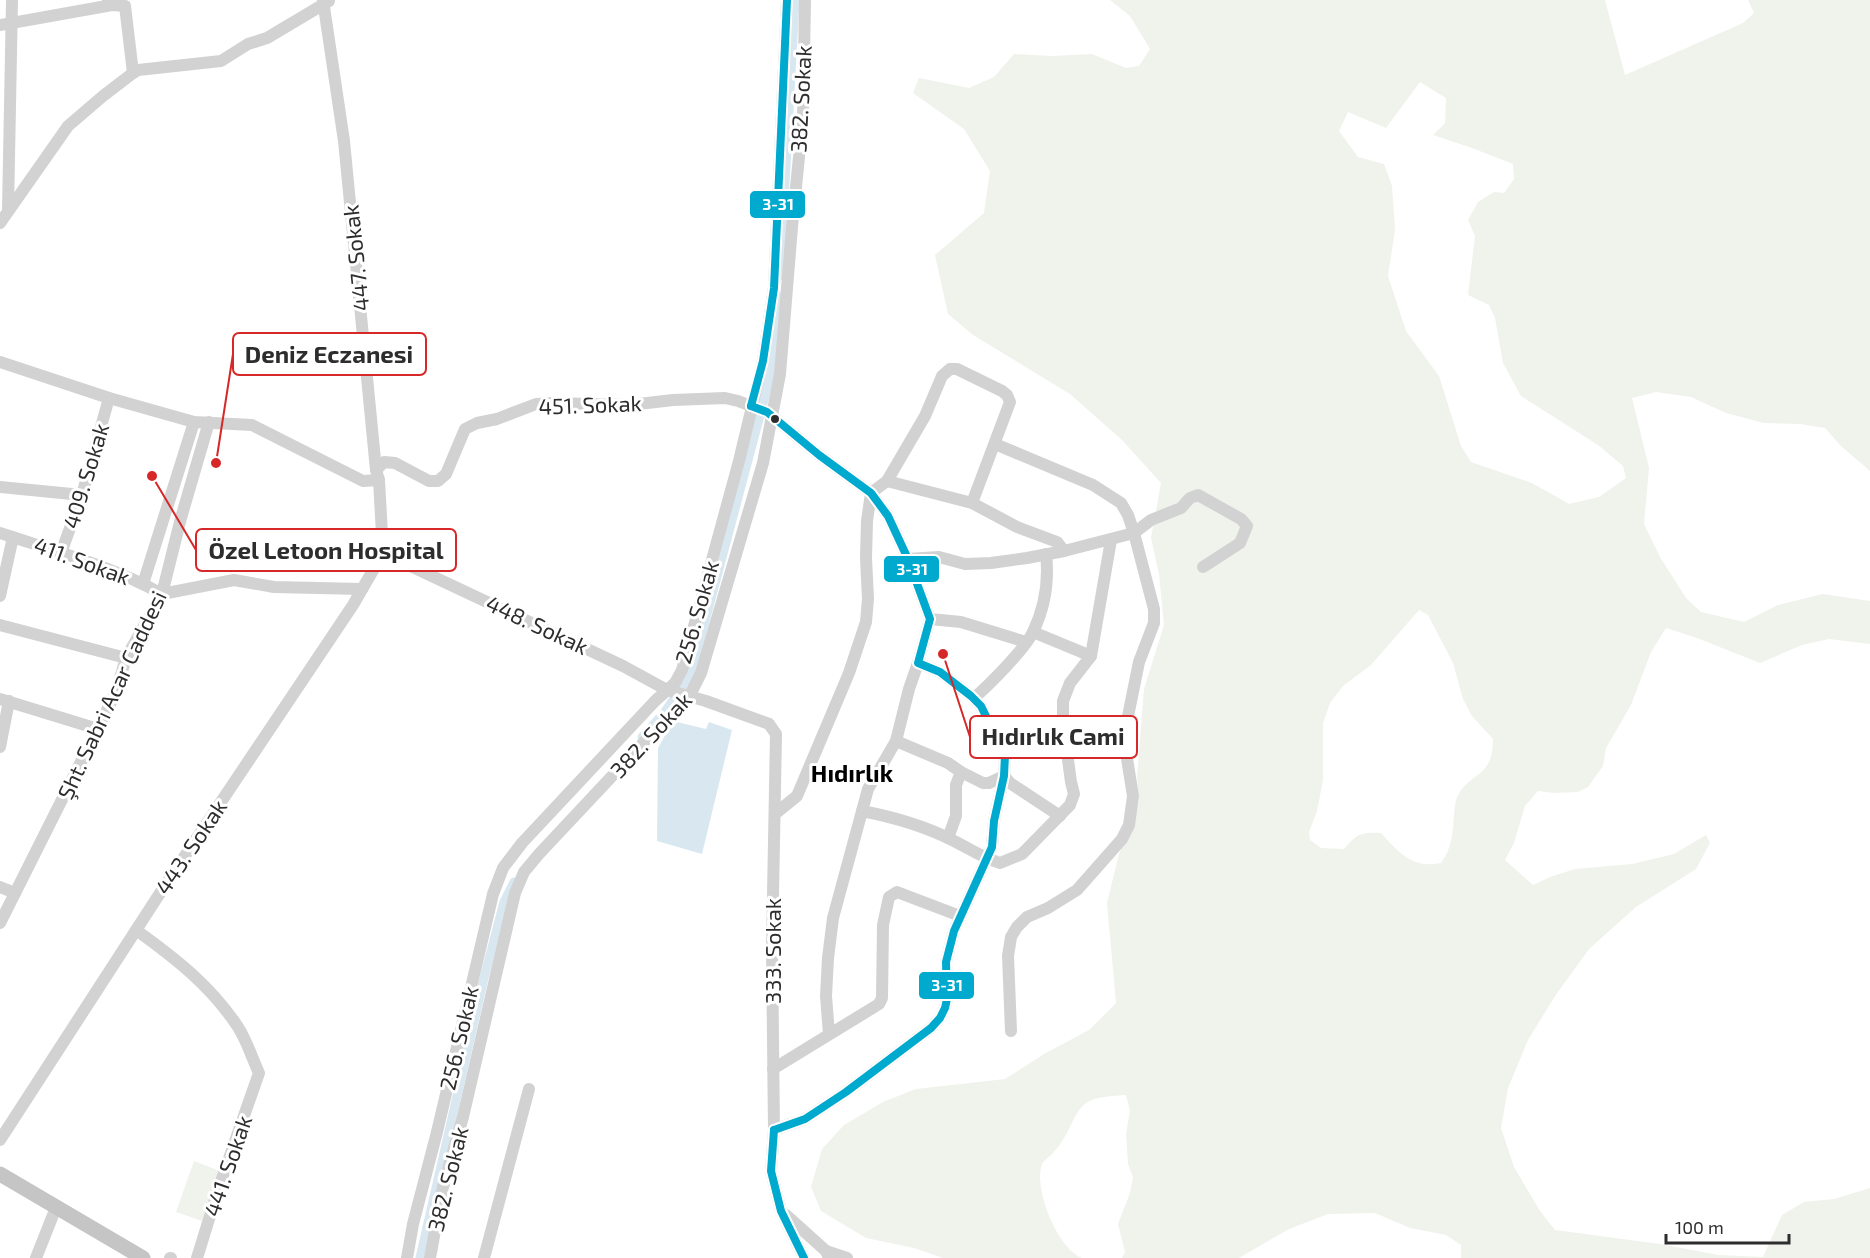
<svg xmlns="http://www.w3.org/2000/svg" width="1870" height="1258" viewBox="0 0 1870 1258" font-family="'Exo 2',sans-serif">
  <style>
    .green { fill: #f0f3ec; fill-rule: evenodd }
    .water { fill: #d9e8f0 }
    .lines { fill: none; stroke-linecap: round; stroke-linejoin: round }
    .canal { stroke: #d9e8f0; stroke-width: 9 }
    .minor { stroke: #d2d2d2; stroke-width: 12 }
    .major { stroke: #c5c5c5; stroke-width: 15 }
    .bus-1-casing { stroke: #fff; stroke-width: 12 }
    .bus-1 { stroke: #00a9ce; stroke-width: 8 }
    .bus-dot { fill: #2d2d2d; stroke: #fff; stroke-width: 2 }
    .labels { text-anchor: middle; stroke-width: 6; stroke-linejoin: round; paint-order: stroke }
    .street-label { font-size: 22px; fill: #2d2d2d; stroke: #fff }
    .neighbourhood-label { font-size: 24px; font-weight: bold; fill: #000; stroke: #fff }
    .leader { fill: none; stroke: #d62828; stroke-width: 2 }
    .callout-dot { fill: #d62828; stroke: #fff; stroke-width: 2 }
    .callout { fill: #fff; stroke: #d62828; stroke-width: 2 }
    .callout-label { font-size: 24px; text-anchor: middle; font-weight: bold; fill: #2d2d2d }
    .line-badge { stroke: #fff; stroke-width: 2 }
    .badge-label { font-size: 16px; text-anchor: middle; font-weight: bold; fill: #fff }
  </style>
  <rect width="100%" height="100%" fill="#fff"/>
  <!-- green -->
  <g class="green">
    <path d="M1110,0H1605L1625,75L1743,23L1754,13L1748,0H1870V471L1841,446L1825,428L1800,424L1764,423L1726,413L1691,397L1656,392L1632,398L1649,468L1644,524L1660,557L1686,598L1701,612L1744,622L1778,605L1823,594L1870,601V644L1829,639L1802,645L1760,663L1697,638L1666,628L1651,652L1631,705L1606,748L1603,766L1588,787L1578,792L1554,793L1538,791L1525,806L1514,843L1505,860L1533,885L1550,877L1575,869L1632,864L1674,854L1706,835L1710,843L1696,869L1636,907L1589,949L1555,996L1528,1040L1508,1088L1501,1128L1514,1167L1540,1211L1555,1230L1660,1244L1719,1255L1763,1257L1782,1215L1804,1202L1834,1199L1870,1188V1258H1461V1245L1446,1235L1410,1228L1375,1213L1328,1214L1289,1229L1239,1258H1122L1125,1252L1118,1224L1130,1193L1133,1177L1128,1164L1126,1134L1130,1111L1126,1095C1114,1096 1100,1096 1090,1101C1076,1107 1072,1126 1064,1138C1061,1144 1055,1151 1050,1156C1049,1157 1044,1161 1043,1162C1031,1185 1058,1250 1082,1258H943L914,1248L866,1238L821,1211L811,1187L822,1149L844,1125L883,1102L916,1089L1005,1079L1044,1054L1089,1030L1116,1003L1107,903L1119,854L1134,819L1139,800L1137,777L1144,689L1164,625L1159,574L1151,538L1161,483L1122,440L1070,394L973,335L948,314L935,255L984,213L990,171L964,129L913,93L919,78L969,88L994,77L1014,54L1052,56L1092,54L1126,68L1139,66L1150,49L1130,16ZM1420,82L1446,98L1445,123L1433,135L1472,148L1513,164L1514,179L1504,193L1494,192L1478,202L1468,220L1475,236L1468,295L1489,305L1495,318L1503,363L1521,396L1598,445L1623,466L1626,478L1599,497L1569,504L1532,483L1471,462L1461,446L1439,376L1406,331L1388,276L1395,230L1392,186L1384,164L1358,157L1339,131L1348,112L1386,128ZM1419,610L1428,615L1453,663L1463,699L1472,716L1493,739C1493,781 1468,770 1456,800C1455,804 1455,809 1454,814C1453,831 1452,849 1441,863C1413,869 1399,853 1381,833C1360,832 1357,834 1344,849L1321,848L1310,840L1309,832L1317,811L1323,780V723L1330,703L1343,686L1371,665Z"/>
    <polygon points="194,1161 220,1171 202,1221 176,1212"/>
  </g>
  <!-- water -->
  <polygon class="water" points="673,721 706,729 709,722 732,730 702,854 657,841 658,748"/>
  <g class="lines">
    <!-- canal -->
    <g class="canal">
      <polyline points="780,276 795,0"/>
      <polyline points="642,737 664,713 691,674 771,374 778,296"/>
      <polyline points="420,1258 484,978 504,902 514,882"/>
    </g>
    <!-- minor -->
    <g class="minor">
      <polyline points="323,0 344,141 376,470 379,480 383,553"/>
      <polyline points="108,1 112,5 125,6 133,73"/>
      <polyline points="0,25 112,5"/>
      <polyline points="8,211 12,0"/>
      <polyline points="0,223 68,126 103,96 133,73 138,70 221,61 248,44 267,38 329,1"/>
      <polyline points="0,362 109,398 194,422 252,425 363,481 379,480"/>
      <polyline points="995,444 1093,485 1121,503 1128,515 1134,533 1154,609 1154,623 1139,662 1125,731 1125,746 1133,796 1129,825 1122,839 1077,890 1048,908 1027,917 1017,927 1011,937 1008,956 1011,1031"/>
      <polyline points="376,470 384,462 395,463 429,481 438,481 446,474 465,429 477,423 497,419 536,404 552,403 630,405 673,400 725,398 738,401 767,412 819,455 871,493 888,516 908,559 930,619 918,663 940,672 971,696 981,706 1005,755 1004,776 994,821 992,847 954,931 946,962 947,999 945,1008 940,1018 931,1028 846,1092 805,1119 774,1130"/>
      <polyline points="887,481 972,503 1017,527 1057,542 1064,551"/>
      <polyline points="0,487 82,495"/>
      <path d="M0,533C54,551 112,566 162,594L234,580L274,587L362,589"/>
      <polyline points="61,553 82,495 109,398"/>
      <polyline points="383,553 623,666 667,690 706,701 769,724 776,734 772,949 774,1130 771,1171 781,1211 804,1258"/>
      <polyline points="908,559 939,557 965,564 991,563 1027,558 1064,551 1134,533 1151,520 1181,508 1190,498 1198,495 1241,519 1247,526 1240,543 1203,567"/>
      <polyline points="143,584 194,422"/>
      <polyline points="0,596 13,537"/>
      <polyline points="930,619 961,622 1026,642"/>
      <polyline points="0,625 126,658"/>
      <polyline points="1033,632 1091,656"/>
      <path d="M974,698C989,685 1025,649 1033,632C1045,607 1049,580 1046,554"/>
      <polyline points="0,699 98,729"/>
      <polyline points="896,741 948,763 961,772 983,783 989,783 1004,776 1010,783 1060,816"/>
      <polyline points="0,747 9,701"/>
      <path d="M862,811C893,817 922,825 950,839C967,847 982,858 1000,863L1022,854L1070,805L1074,794L1071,782L1066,745L1063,717V701L1070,683L1091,656L1111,540"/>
      <polyline points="776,813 797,796 849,673 866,622 868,599 866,558 867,521 871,493 887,481 925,416 942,376 950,369 957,369 1002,391 1007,395 1010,402 972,503"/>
      <polyline points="948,838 956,816 956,785 961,772"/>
      <polyline points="0,887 15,893"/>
      <polyline points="0,923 116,692 126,658 162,594 181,518 209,422"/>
      <path d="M136,930C175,958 211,986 238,1027C247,1041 252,1058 259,1073L218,1190L197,1258"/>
      <polyline points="829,1034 826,996 828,958 833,918 868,789 896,741 909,689 918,663"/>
      <polyline points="773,1069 879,1004 882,998 883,925 889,897 897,892 960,916"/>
      <polyline points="0,1140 162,890 353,605 383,553"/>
      <polyline points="786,1215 826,1251 829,1258"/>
      <polyline points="826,1251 847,1258"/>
      <polyline points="36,1258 53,1215"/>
      <polyline points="170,1258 171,1258"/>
      <polyline points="407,1258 413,1224 437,1132 493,894 503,868 522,843 655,701 675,683 682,670 739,461 763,361 774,288 787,0"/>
      <polyline points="430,1258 443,1187 463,1117 515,893 524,872 539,854 645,741 689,697 701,673 763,463 780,374 792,227 803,117 805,0"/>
      <polyline points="484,1258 529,1089"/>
    </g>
    <!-- major -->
    <polyline class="major" points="0,1174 143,1258"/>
    <defs>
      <g id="bus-1">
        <polyline points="751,406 767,412 819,455 871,493 888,516 908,559 930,619 918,663 940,672 971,696 981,706 1005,755 1004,776 994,821 992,847 954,931 946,962 947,999 945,1008 940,1018 931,1028 846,1092 805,1119 774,1130"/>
        <polyline points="751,406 763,361 774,288 787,0"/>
        <polyline points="774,1130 771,1171 781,1211 804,1258"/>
      </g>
    </defs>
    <!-- bus-1 casing -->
    <use href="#bus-1" class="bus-1-casing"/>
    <!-- bus-1 -->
    <use href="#bus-1" class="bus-1"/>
  </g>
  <!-- markers -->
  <circle class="bus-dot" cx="775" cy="419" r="5"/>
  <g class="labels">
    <!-- street labels -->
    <g class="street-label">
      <text transform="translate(801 99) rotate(-87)" y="8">382. Sokak</text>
      <text transform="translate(356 258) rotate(-96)" y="8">447. Sokak</text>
      <text transform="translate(590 405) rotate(-2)" y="8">451. Sokak</text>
      <text transform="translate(86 476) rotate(-73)" y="8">409. Sokak</text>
      <text transform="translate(82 561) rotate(20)" y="8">411. Sokak</text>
      <text transform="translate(697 612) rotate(-74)" y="8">256. Sokak</text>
      <text transform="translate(537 625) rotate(25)" y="8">448. Sokak</text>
      <text transform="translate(112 695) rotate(-65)" y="8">Şht. Sabri Acar Caddesi</text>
      <text transform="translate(651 735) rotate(-47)" y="8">382. Sokak</text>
      <text transform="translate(191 847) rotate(-56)" y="8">443. Sokak</text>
      <text transform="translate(773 951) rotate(-90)" y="8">333. Sokak</text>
      <text transform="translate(459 1038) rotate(-77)" y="8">256. Sokak</text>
      <text transform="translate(228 1166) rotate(-71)" y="8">441. Sokak</text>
      <text transform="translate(448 1179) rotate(-76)" y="8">382. Sokak</text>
    </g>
    <!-- neighbourhood labels -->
    <g class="neighbourhood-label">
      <text x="852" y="782">Hıdırlık</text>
    </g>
  </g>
  <!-- callouts -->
  <path class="leader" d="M216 463L233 354M152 476L196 550M943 654L970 737"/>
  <g class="callout-dot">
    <circle cx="216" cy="463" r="6"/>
    <circle cx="152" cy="476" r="6"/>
    <circle cx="943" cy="654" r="6"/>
  </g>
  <g class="callout">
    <rect x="233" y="333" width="193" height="42" rx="6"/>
    <rect x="196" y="529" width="260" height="42" rx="6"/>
    <rect x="970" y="716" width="167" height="42" rx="6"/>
  </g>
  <g class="callout-label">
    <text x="329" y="363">Deniz Eczanesi</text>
    <text x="326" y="559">Özel Letoon Hospital</text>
    <text x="1053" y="745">Hıdırlık Cami</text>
  </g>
  <g class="line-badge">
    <rect x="749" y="190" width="57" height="29" rx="6" fill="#00a9ce"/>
    <rect x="883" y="555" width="57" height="28" rx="6" fill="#00a9ce"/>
    <rect x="918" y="971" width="57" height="29" rx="6" fill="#00a9ce"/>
  </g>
  <g class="badge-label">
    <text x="778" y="210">3-31</text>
    <text x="912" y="575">3-31</text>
    <text x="947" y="991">3-31</text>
  </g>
  <!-- scale -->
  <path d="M1666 1234v9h123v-9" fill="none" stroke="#2d2d2d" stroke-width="3"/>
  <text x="1675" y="1234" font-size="18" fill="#2d2d2d" stroke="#ffffff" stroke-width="4.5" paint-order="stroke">100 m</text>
</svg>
